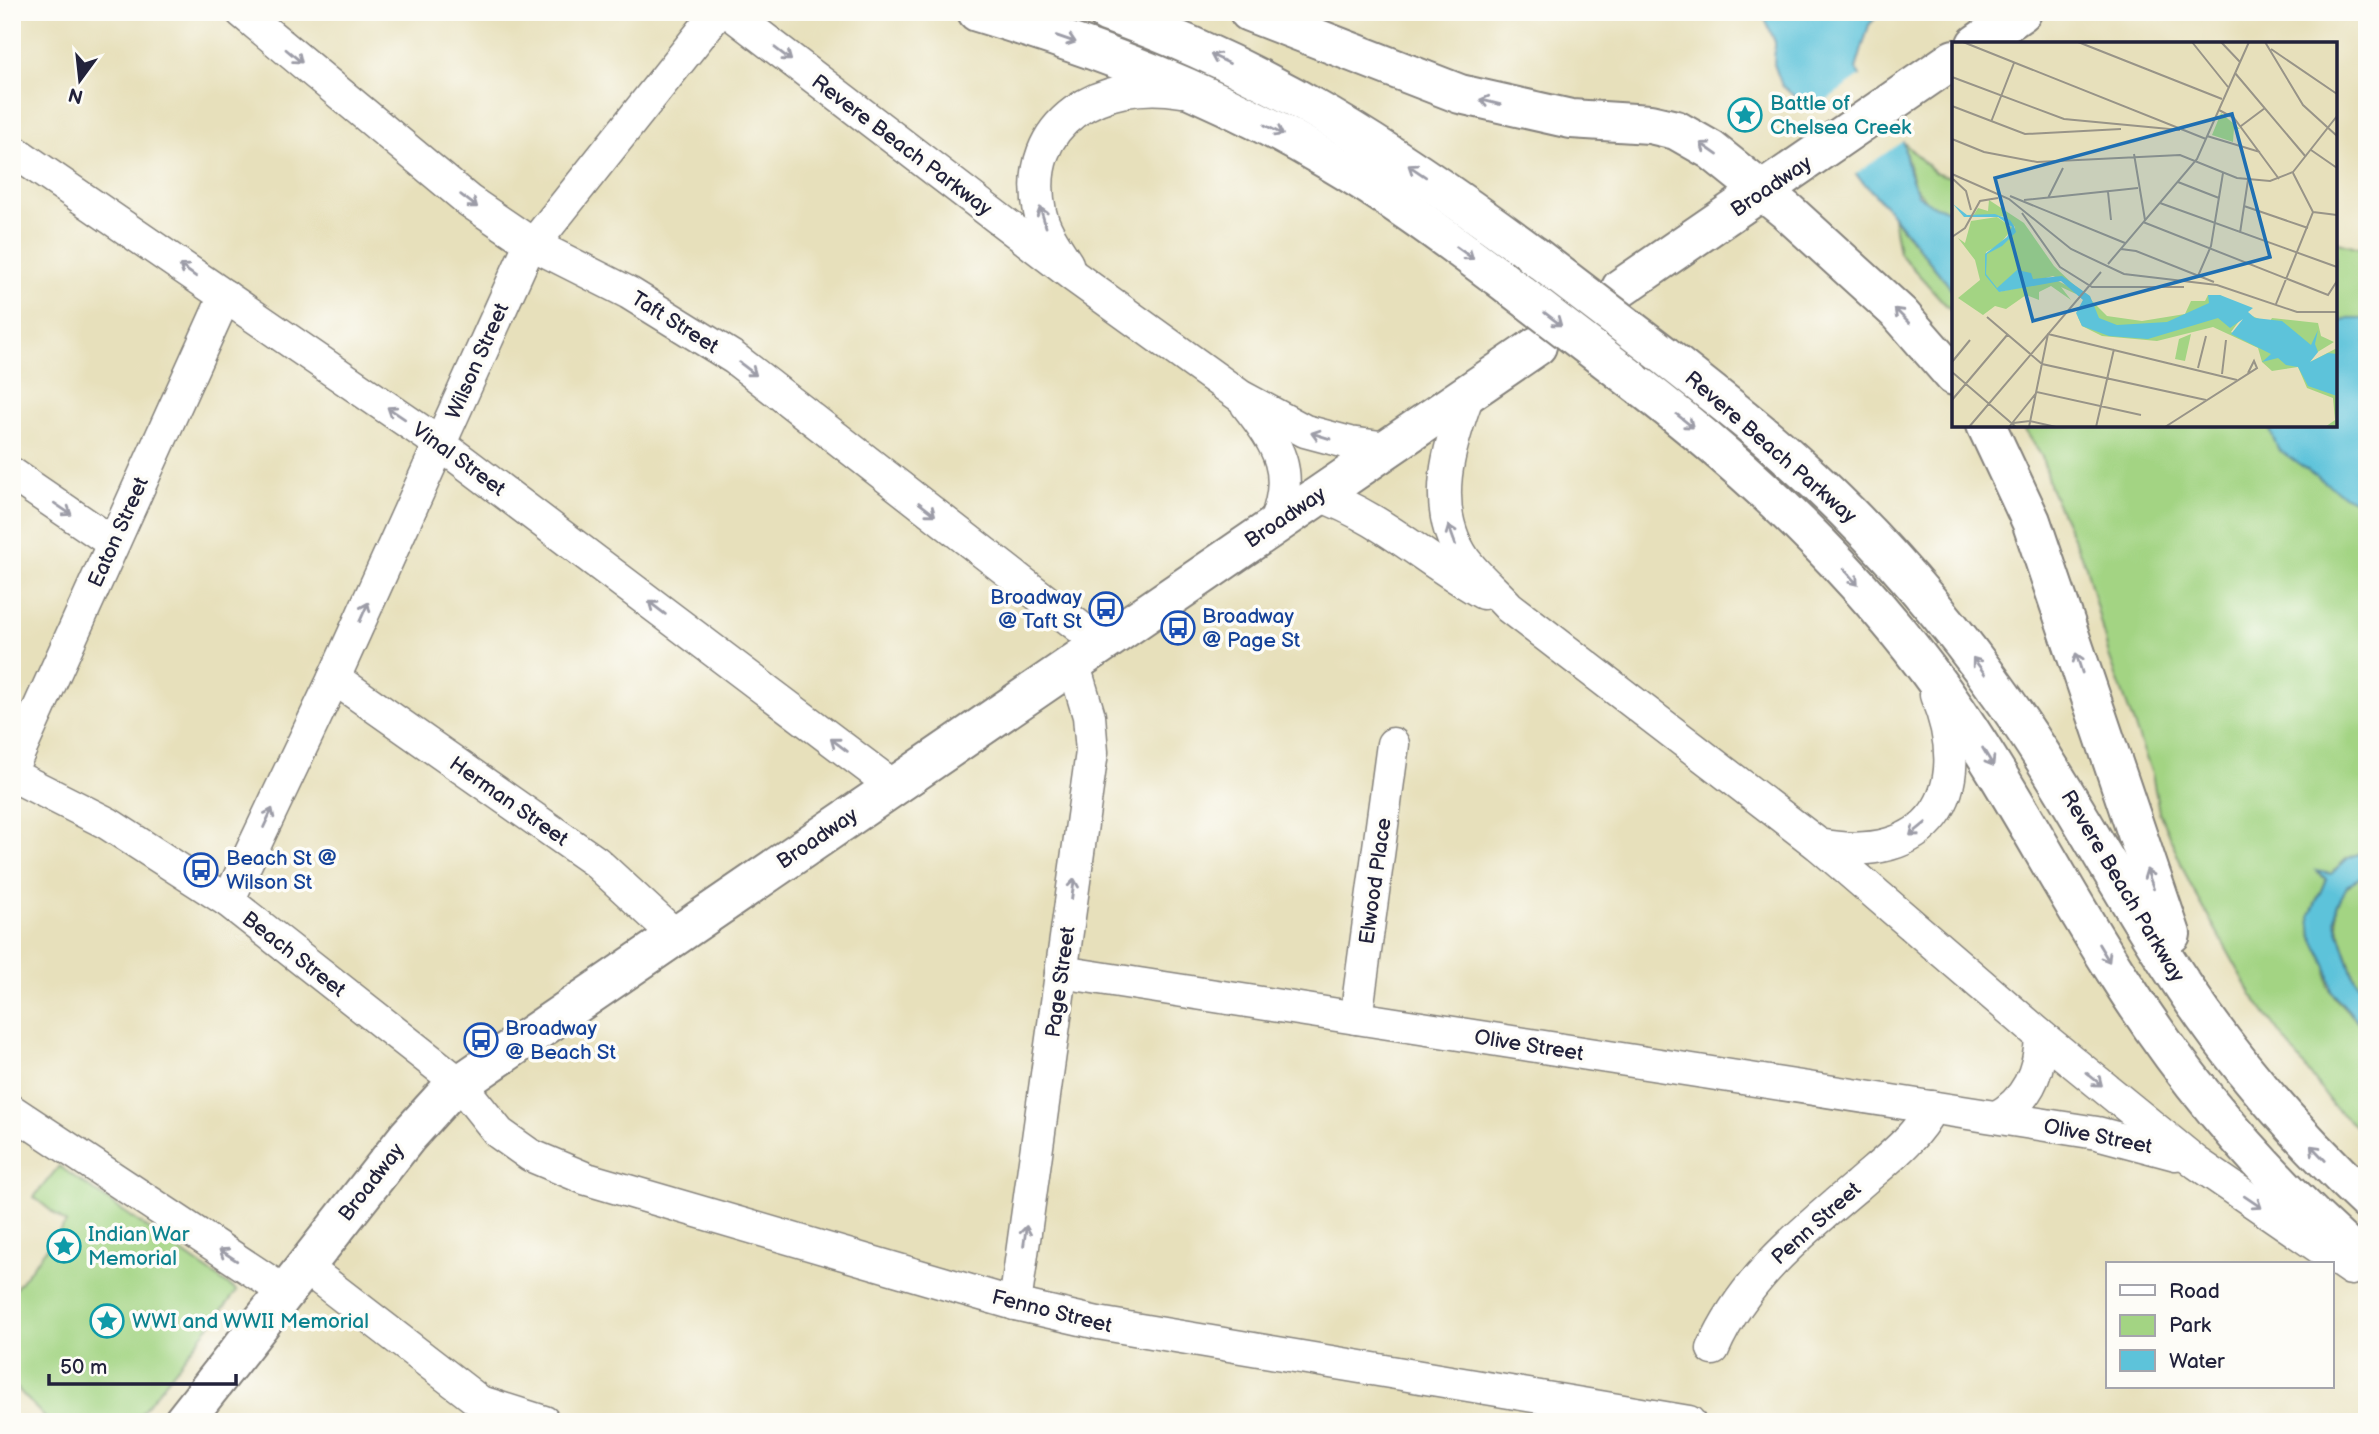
<svg xmlns="http://www.w3.org/2000/svg" width="2379" height="1434" viewBox="0 0 2379 1434" font-family="'Balsamiq Sans',sans-serif">
  <style>
    .green { fill: #a3d483; stroke: #627b5f; stroke-width: 2 }
    .water { fill: #5dc3da; stroke: #40728a; stroke-width: 2 }
    .pier { fill: #e7e0bb }
    .lines { fill: none; stroke-linecap: round; stroke-linejoin: round }
    .minor-casing { stroke: #84817b; stroke-width: 35 }
    .major-casing { stroke: #84817b; stroke-width: 42 }
    .highway-casing { stroke: #84817b; stroke-width: 42 }
    .minor { stroke: #fff; stroke-width: 32 }
    .major { stroke: #fff; stroke-width: 38 }
    .highway { stroke: #fff; stroke-width: 38 }
    .highway-bridge-casing { stroke: #84817b; stroke-width: 42; stroke-linecap: butt }
    .highway-bridge { stroke: #fff; stroke-width: 38 }
    .oneway { stroke: #9c9ca7 }
    .labels { text-anchor: middle; stroke-width: 7; stroke-linejoin: round; paint-order: stroke }
    .culture-label { font-size: 21px; fill: #0d838f; stroke: #fdfcf7; text-anchor: start }
    .street-label { font-size: 21px; fill: #22223b; stroke: #fdfcf7 }
    .transit-label { font-size: 21px; fill: #164399; stroke: #fdfcf7; text-anchor: start }
    .inset-road { fill: none; stroke: #989488; stroke-width: 2 }
    .view { fill: #1f6fb2; fill-opacity: 0.15; stroke: #1f6fb2; stroke-width: 3.5 }
    .inset-edge { fill: none; stroke: #22223b; stroke-width: 3.5 }
  </style>
  <rect width="100%" height="100%" fill="#fdfcf7"/>
  <filter id="ink" filterUnits="userSpaceOnUse"><feTurbulence type="fractalNoise" baseFrequency=".0143" numOctaves="2"/><feDisplacementMap in="SourceGraphic" scale="14" xChannelSelector="R" yChannelSelector="G"/><feConvolveMatrix kernelMatrix="1 2 1 2 8 2 1 2 1" color-interpolation-filters="sRGB"/></filter>
  <filter id="wash" filterUnits="userSpaceOnUse"><feTurbulence type="fractalNoise" baseFrequency=".00686" numOctaves="4" result="noise"/><feDisplacementMap in="SourceGraphic" scale="28" xChannelSelector="R" yChannelSelector="G"/><feGaussianBlur stdDeviation="1.57" result="paint"/><feColorMatrix in="noise" values="0 0 0 0 0 0 0 0 0 0 0 0 0 0 0 0 0 1.4 0 .05"/><feComposite in="paint" operator="in"/></filter>
  <g filter="url(#wash)">
    <rect width="100%" height="100%" fill="#e7e0bb"/>
    <!-- green -->
    <g class="green">
      <polygon points="1903,142 1934,172 1954,178 1954,233 1914,186"/>
      <polygon points="1893,217 1954,292 1954,314 1899,253"/>
      <polygon points="2335,241 2367,250 2367,335 2335,335"/>
      <polygon points="2367,376 2367,850 2347,858 2331,874 2319,874 2326,879 2310,916 2312,935 2327,967 2328,986 2336,999 2367,1031 2367,1137 2333,1106 2251,993 2189,882 2159,812 2152,774 2109,656 2086,566 2050,488 2042,457 2022,425 2335,425"/>
      <path d="M2367,874V998C2356,987 2354,977 2350,964C2338,930 2321,891 2367,874Z"/>
      <polygon points="59,1166 237,1291 134,1422 49,1422 12,1383 12,1293 66,1223 34,1197"/>
    </g>
    <!-- water -->
    <g class="water">
      <polygon points="1762,12 1881,12 1869,25 1856,69 1903,142 1909,172 1918,195 1932,205 1954,211 1954,292 1884,204 1856,175 1811,110 1782,86 1774,64 1775,42"/>
      <polygon points="2349,319 2367,319 2367,506 2343,495 2278,449 2268,425 2335,425 2335,323"/>
      <polygon points="2367,850 2367,874 2348,884 2337,906 2335,920 2353,976 2367,998 2367,1031 2332,992 2327,967 2312,935 2310,916 2326,879 2317,871 2331,874 2348,858"/>
    </g>
    <!-- pier -->
    <polygon class="pier" points="1862,75 1906,139 1853,176 1809,112"/>
  </g>
  <g filter="url(#ink)">
    <g class="lines">
      <defs>
        <g id="minor">
          <polyline points="242,12 469,201 532,244 629,293 734,358 1100,643"/>
          <polyline points="729,12 1075,277 1240,396 1305,431 1350,443 1388,448"/>
          <polyline points="12,150 440,444 893,786"/>
          <path d="M1067,264C1057,248 1044,231 1040,212C1021,121 1103,77 1182,91"/>
          <path d="M1469,392C1449,445 1429,507 1464,559C1476,576 1495,591 1509,607L1819,845L2041,1036L2197,1163L2351,1269"/>
          <path d="M1247,405C1279,446 1296,473 1274,525"/>
          <polyline points="12,474 113,543"/>
          <path d="M1318,495C1380,516 1427,562 1483,593"/>
          <polyline points="334,678 596,862 675,935"/>
          <polyline points="12,768 225,296"/>
          <polyline points="12,775 107,823 228,901 459,1083 499,1133 530,1155 587,1179 1015,1304 1098,1323 1689,1422"/>
          <path d="M1819,845C1928,866 1977,793 1936,695"/>
          <polyline points="228,901 334,678 525,255 718,12"/>
          <polyline points="1061,972 2097,1133 2176,1154"/>
          <polyline points="1356,1018 1393,744"/>
          <polyline points="12,1111 285,1292"/>
          <path d="M1997,1117C2028,1100 2040,1071 2041,1036"/>
          <polyline points="305,1267 506,1422"/>
          <polyline points="1015,1304 1092,752 1089,716 1073,662"/>
          <path d="M1713,1349C1743,1280 1802,1232 1858,1185C1885,1161 1915,1140 1932,1107"/>
          <polyline points="487,1404 544,1422"/>
        </g>
        <g id="major">
          <polyline points="1976,44 2022,12"/>
          <polyline points="1621,288 1954,59"/>
          <polyline points="183,1422 408,1136 448,1092 1537,346"/>
        </g>
        <g id="highway">
          <path d="M977,12C1100,49 1218,94 1328,160C1388,195 1443,236 1498,277"/>
          <path d="M1106,12C1267,69 1396,153 1532,254"/>
          <polyline points="1249,12 1460,94 1571,119 1650,124 1676,130 1711,150 1788,212 1900,314 1954,376"/>
          <path d="M1664,355C1707,390 1752,423 1793,461C1874,533 1944,614 2006,702C2072,795 2122,897 2186,990C2238,1068 2299,1137 2367,1201"/>
          <path d="M1631,379C1749,470 1857,570 1943,691C2008,782 2057,881 2117,974C2185,1082 2270,1182 2367,1265"/>
          <polyline points="1986,425 2031,521 2171,934"/>
        </g>
      </defs>
      <!-- minor casing -->
      <use href="#minor" class="minor-casing"/>
      <!-- major casing -->
      <use href="#major" class="major-casing"/>
      <!-- highway casing -->
      <use href="#highway" class="highway-casing"/>
      <!-- minor -->
      <use href="#minor" class="minor"/>
      <!-- major -->
      <use href="#major" class="major"/>
      <!-- highway -->
      <use href="#highway" class="highway"/>
      <defs>
        <g id="highway-bridge">
          <polyline points="1532,254 1664,355"/>
          <polyline points="1498,277 1631,379"/>
        </g>
      </defs>
      <!-- highway-bridge casing -->
      <use href="#highway-bridge" class="highway-bridge-casing"/>
      <!-- highway-bridge -->
      <use href="#highway-bridge" class="highway-bridge"/>
    </g>
    <!-- one-way arrows -->
    <defs><path id="oneway-shaft" d="M-6 0H5M1.5-3L5.5 0L1.5 3" fill="none" stroke-width="1.6" stroke-linecap="round" stroke-linejoin="round" transform="scale(1.75)"/></defs>
    <g class="oneway">
      <use href="#oneway-shaft" transform="translate(1066 39) rotate(19)"/>
      <use href="#oneway-shaft" transform="translate(783 54) rotate(37)"/>
      <use href="#oneway-shaft" transform="translate(294 56) rotate(40)"/>
      <use href="#oneway-shaft" transform="translate(1220 59) rotate(-155)"/>
      <use href="#oneway-shaft" transform="translate(1490 102) rotate(-166)"/>
      <use href="#oneway-shaft" transform="translate(1274 130) rotate(28)"/>
      <use href="#oneway-shaft" transform="translate(1709 149) rotate(-145)"/>
      <use href="#oneway-shaft" transform="translate(1417 171) rotate(-146)"/>
      <use href="#oneway-shaft" transform="translate(469 201) rotate(37)"/>
      <use href="#oneway-shaft" transform="translate(1043 217) rotate(-107)"/>
      <use href="#oneway-shaft" transform="translate(1465 253) rotate(36)"/>
      <use href="#oneway-shaft" transform="translate(188 271) rotate(-145)"/>
      <use href="#oneway-shaft" transform="translate(1902 316) rotate(-135)"/>
      <use href="#oneway-shaft" transform="translate(1553 319) rotate(37)"/>
      <use href="#oneway-shaft" transform="translate(748 369) rotate(37)"/>
      <use href="#oneway-shaft" transform="translate(396 413) rotate(-146)"/>
      <use href="#oneway-shaft" transform="translate(1685 421) rotate(39)"/>
      <use href="#oneway-shaft" transform="translate(1321 436) rotate(-163)"/>
      <use href="#oneway-shaft" transform="translate(63 509) rotate(34)"/>
      <use href="#oneway-shaft" transform="translate(927 509) rotate(38)"/>
      <use href="#oneway-shaft" transform="translate(1452 535) rotate(-110)"/>
      <use href="#oneway-shaft" transform="translate(1851 577) rotate(49)"/>
      <use href="#oneway-shaft" transform="translate(657 608) rotate(-143)"/>
      <use href="#oneway-shaft" transform="translate(364 612) rotate(-66)"/>
      <use href="#oneway-shaft" transform="translate(2079 663) rotate(-108)"/>
      <use href="#oneway-shaft" transform="translate(1979 666) rotate(-126)"/>
      <use href="#oneway-shaft" transform="translate(839 745) rotate(-143)"/>
      <use href="#oneway-shaft" transform="translate(1988 757) rotate(59)"/>
      <use href="#oneway-shaft" transform="translate(268 818) rotate(-65)"/>
      <use href="#oneway-shaft" transform="translate(1918 829) rotate(141)"/>
      <use href="#oneway-shaft" transform="translate(2150 879) rotate(-110)"/>
      <use href="#oneway-shaft" transform="translate(1073 889) rotate(-82)"/>
      <use href="#oneway-shaft" transform="translate(2104 953) rotate(59)"/>
      <use href="#oneway-shaft" transform="translate(2094 1079) rotate(39)"/>
      <use href="#oneway-shaft" transform="translate(2318 1153) rotate(-134)"/>
      <use href="#oneway-shaft" transform="translate(2253 1202) rotate(34)"/>
      <use href="#oneway-shaft" transform="translate(1025 1236) rotate(-82)"/>
      <use href="#oneway-shaft" transform="translate(228 1255) rotate(-147)"/>
    </g>
  </g>
  <!-- icons -->
  <defs>
    <symbol id="sight-ring" viewBox="-11 -11 22 22"><circle r="9.5" fill="#fdfcf7" stroke="#0f9aa8" stroke-width="1.5"/><path d="M0-6L1.8-2.2L6-1.7L2.9 1.2L3.7 5.4L0 3.3L-3.7 5.4L-2.9 1.2L-6-1.7L-1.8-2.2Z" fill="#0f9aa8"/></symbol>
    <symbol id="bus-ring" viewBox="-11 -11 22 22"><circle r="9.5" fill="#fdfcf7" stroke="#1a4fb4" stroke-width="1.5"/><path d="M-5-6H5V4H4V6H2V4H-2V6H-4V4H-5ZM-3.5-4V0h7V-4ZM-3.5 1.2v1.5H-2V1.2ZM2 1.2v1.5H3.5V1.2Z" fill="#1a4fb4"/></symbol>
  </defs>
  <g fill-rule="evenodd">
    <use href="#sight-ring" x="1726" y="96" width="38" height="38"/>
    <use href="#bus-ring" x="1087" y="590" width="38" height="38"/>
    <use href="#bus-ring" x="1159" y="609" width="38" height="38"/>
    <use href="#bus-ring" x="182" y="851" width="38" height="38"/>
    <use href="#bus-ring" x="462" y="1021" width="38" height="38"/>
    <use href="#sight-ring" x="45" y="1227" width="38" height="38"/>
    <use href="#sight-ring" x="88" y="1302" width="38" height="38"/>
  </g>
  <g class="labels">
    <!-- culture labels -->
    <g class="culture-label">
      <text x="1770" y="110">Battle of<tspan x="1770" dy="24">Chelsea Creek</tspan></text>
      <text x="88" y="1241">Indian War<tspan x="88" dy="24">Memorial</tspan></text>
      <text x="132" y="1328">WWI and WWII Memorial</text>
    </g>
    <!-- street labels -->
    <g class="street-label">
      <text transform="translate(902 145) rotate(37)" y="7">Revere Beach Parkway</text>
      <text transform="translate(1771 186) rotate(-34)" y="7">Broadway</text>
      <text transform="translate(675 322) rotate(32)" y="7">Taft Street</text>
      <text transform="translate(477 361) rotate(-66)" y="7">Wilson Street</text>
      <text transform="translate(1771 447) rotate(41)" y="7">Revere Beach Parkway</text>
      <text transform="translate(459 459) rotate(36)" y="7">Vinal Street</text>
      <text transform="translate(1285 517) rotate(-34)" y="7">Broadway</text>
      <text transform="translate(118 532) rotate(-66)" y="7">Eaton Street</text>
      <text transform="translate(509 801) rotate(35)" y="7">Herman Street</text>
      <text transform="translate(817 838) rotate(-34)" y="7">Broadway</text>
      <text transform="translate(1375 881) rotate(-82)" y="7">Elwood Place</text>
      <text transform="translate(2123 886) rotate(59)" y="7">Revere Beach Parkway</text>
      <text transform="translate(294 954) rotate(38)" y="7">Beach Street</text>
      <text transform="translate(1060 982) rotate(-82)" y="7">Page Street</text>
      <text transform="translate(1529 1045) rotate(9)" y="7">Olive Street</text>
      <text transform="translate(2098 1136) rotate(11)" y="7">Olive Street</text>
      <text transform="translate(371 1182) rotate(-52)" y="7">Broadway</text>
      <text transform="translate(1816 1223) rotate(-42)" y="7">Penn Street</text>
      <text transform="translate(1052 1311) rotate(14)" y="7">Fenno Street</text>
    </g>
    <!-- transit labels -->
    <g class="transit-label">
      <text x="1082" y="604" text-anchor="end">Broadway<tspan x="1082" dy="24">@ Taft St</tspan></text>
      <text x="1202" y="623">Broadway<tspan x="1202" dy="24">@ Page St</tspan></text>
      <text x="226" y="865">Beach St @<tspan x="226" dy="24">Wilson St</tspan></text>
      <text x="505" y="1035">Broadway<tspan x="505" dy="24">@ Beach St</tspan></text>
    </g>
  </g>
  <!-- overview -->
  <g transform="translate(1952 42)">
    <rect width="385" height="385" fill="#e7e0bb"/>
    <path d="M269,71L288,87L282,86L281,100L260,93ZM37,158L72,181L102,224L123,244L101,234L46,250L104,238L122,247L124,252L109,245L119,258L99,244L87,250V258L74,253L54,267L43,264L31,273L6,256L28,238L23,218L6,196L13,201L19,179L45,175L61,186L47,203L34,210L33,222L35,211L49,204L63,190V185L53,175L43,173L21,174L26,166L36,169ZM256,253H268L290,266L210,287L145,282L137,256L155,274L190,279L233,272L239,259H253ZM131,258L155,292L263,272L290,275L279,290L385,345V385H373L383,378L381,356L355,346L346,325L320,329L310,320L306,306L261,285L205,299L150,294L130,284L126,275ZM300,274L317,281L320,276L366,281L369,294L382,300L359,314L358,320L385,306V319L362,325ZM239,292L233,319L223,317L227,297Z" fill="#a3d483"/>
    <path d="M1,162L15,173L43,172L58,178L62,184L64,190L50,204L35,212L34,232L45,246L65,228L79,231L81,237L110,234L138,254L147,276L165,283L215,280L257,261L256,253H268L301,266L296,270L303,276L330,279L359,303L366,288L363,302L366,310L358,320L376,311L385,312V354L356,344L346,325L334,323L326,316L310,320L319,312L279,292L291,277L278,286L266,276L196,297L157,294L130,284L124,271L131,258L109,239L47,250L33,233V212L55,195L60,185L46,175H12Z" fill="#5dc3da"/>
    <path class="inset-road" d="M11,0L254,97M126,0L270,57M240,0L276,45M269,0L288,20M313,0L351,63L385,94M319,7L385,52M283,31L354,115M0,35L112,77L228,88M0,64L73,92L169,87M267,68L282,76L327,137M39,80L62,21M289,84L313,66M255,94L308,110M0,97L32,110L85,120L228,113L285,136L318,139L341,130L385,74M359,108L385,126M182,112L193,178M0,132L57,157L119,207L172,232L265,243L345,270H385M1,137L14,149L19,168M226,140L267,156M156,150L159,178M58,154L173,201M96,156L111,126M72,158L186,146M208,161L385,225M292,164L356,186M361,170L385,173M70,171L108,225L140,245H232M191,180L376,253L385,239M288,191L296,138M0,195L13,186L28,159L46,156M169,207L184,209L262,240M156,222L245,117L297,0M246,234L259,204L271,131M324,262L361,170L341,131M35,275L90,322L254,358M96,292L285,338M0,320L18,298M246,326L254,294M0,330L64,385M270,332L274,298M0,358L56,292M61,381L78,379L104,385M17,385L149,230M57,385L85,350L189,373M77,385L96,292M144,385L162,307M213,385L305,326L302,319L296,331"/>
    <path class="view" d="M280,72L318,215L81,279L43,136Z"/>
    <rect width="385" height="385" class="inset-edge"/>
  </g>
  <!-- margin -->
  <rect width="2379" height="1434" fill="none" stroke="#fdfcf7" stroke-width="42"/>
  <!-- legend -->
  <rect x="2106" y="1262" width="228" height="126" fill="#fdfcf7" stroke="#a5a5ac" stroke-width="2"/>
  <rect x="2120" y="1285" width="35" height="10" fill="#ffffff" stroke="#a5a5ac" stroke-width="2"/>
  <text x="2169" y="1298" font-size="21" fill="#22223b">Road</text>
  <rect x="2120" y="1315" width="35" height="21" fill="#a3d483" stroke="#a5a5ac" stroke-width="2"/>
  <text x="2169" y="1332" font-size="21" fill="#22223b">Park</text>
  <rect x="2120" y="1350" width="35" height="21" fill="#5dc3da" stroke="#a5a5ac" stroke-width="2"/>
  <text x="2169" y="1368" font-size="21" fill="#22223b">Water</text>
  <!-- north arrow -->
  <g transform="translate(80 80) rotate(195)" stroke="#fdfcf7" stroke-width="5" paint-order="stroke">
  <path d="M0-5L12 26L0 18L-12 26Z" fill="#22223b"/>
  <text y="-10" font-size="19" font-weight="bold" text-anchor="middle" fill="#22223b">N</text>
  </g>
  <!-- scale -->
  <path d="M49 1374v10h187v-10" fill="none" stroke="#22223b" stroke-width="3.5"/>
  <text x="60" y="1374" font-size="21" fill="#22223b" stroke="#fdfcf7" stroke-width="5" paint-order="stroke">50 m</text>
</svg>
